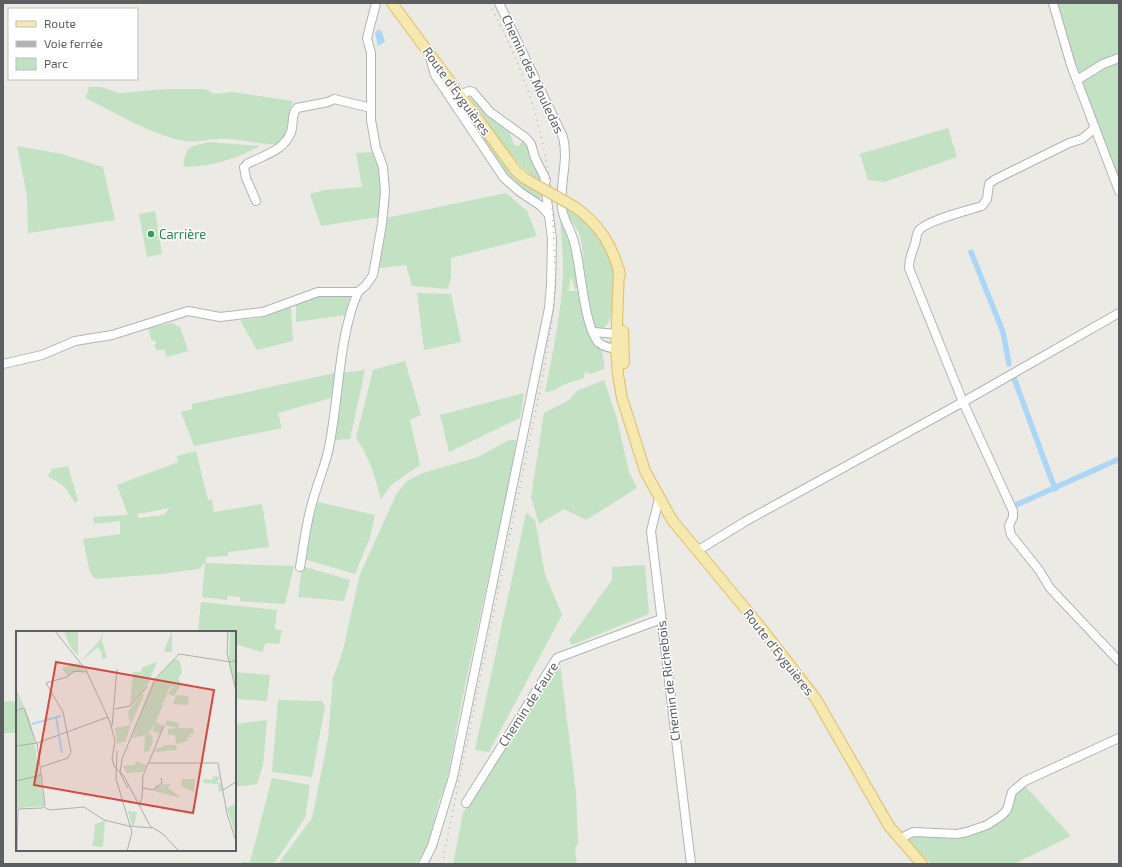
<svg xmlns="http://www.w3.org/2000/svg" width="1122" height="867" viewBox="0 0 1122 867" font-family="'Exo 2',sans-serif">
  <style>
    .green { fill: #c3e1c3; fill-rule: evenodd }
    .water { fill: #abd6f5 }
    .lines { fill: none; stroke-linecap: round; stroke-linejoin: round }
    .canal { stroke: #abd6f5; stroke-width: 5.5 }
    .minor-casing { stroke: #b1b4b7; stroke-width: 10 }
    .major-casing { stroke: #e1bd68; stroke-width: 12 }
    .minor { stroke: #fff; stroke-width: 8 }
    .major { stroke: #f6e9af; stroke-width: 10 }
    .rail { stroke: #b1b2b2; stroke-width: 1.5; stroke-dasharray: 1 5; stroke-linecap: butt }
    .major-bridge-casing { stroke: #e1bd68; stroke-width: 12; stroke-linecap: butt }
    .major-bridge { stroke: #f6e9af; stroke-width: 10 }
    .leisure-dot { fill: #2e9e5b; stroke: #fff; stroke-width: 1.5 }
    .labels { text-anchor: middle; stroke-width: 3; stroke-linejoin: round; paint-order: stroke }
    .street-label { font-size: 13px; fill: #5c5f62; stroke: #fff }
    .leisure-label { font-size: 13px; fill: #27864d; stroke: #fff; text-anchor: start }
    .inset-river { fill: none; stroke: #abd6f5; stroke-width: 2 }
    .inset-road { fill: none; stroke: #aeaeac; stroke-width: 1 }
    .view { fill: #d54940; fill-opacity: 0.15; stroke: #d54940; stroke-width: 2 }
    .inset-edge { fill: none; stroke: #5c5f62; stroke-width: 2 }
  </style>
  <rect width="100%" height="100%" fill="#eceae4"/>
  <!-- green -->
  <g class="green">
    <polygon points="1057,3 1119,3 1119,184 1076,74"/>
    <polygon points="442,80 535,190 544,197 537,200 512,184"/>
    <path d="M89,87H100L120,93L165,89H205L215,94L232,92L293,101C287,115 289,130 281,144C267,146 245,140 229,139C215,138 196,143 184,141C152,135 115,113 86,98Z"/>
    <path d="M472,95L509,130L514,145L519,146L523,139L525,141L540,171L541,181C513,167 489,123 469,96Z"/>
    <polygon points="948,128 957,157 884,182 868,180 860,154"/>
    <path d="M209,142L260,146C236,159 214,166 186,167L183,164L187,150L193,146Z"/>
    <polygon points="17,146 62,154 103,167 115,220 28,233 27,196"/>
    <path d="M374,152C381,176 382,192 378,217L321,226L310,194L324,190L362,187L356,153Z"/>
    <polygon points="506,193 527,211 537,236 451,258 451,277 448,289 412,286 406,265 380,268 376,266 386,218"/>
    <path d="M559,207L563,225L571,243L579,286L575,290L572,279H570L569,291H580C586,309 607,353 604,369L591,374L587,372L584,374V378C577,381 569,382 563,385C557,388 553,392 545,392C553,353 561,314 563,274C563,252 561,230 559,207Z"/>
    <path d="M566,207C574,212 582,217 589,223C611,242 618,277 613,304C611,314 611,323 603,329H597L594,324L585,286L582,245L579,233L569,217Z"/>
    <polygon points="155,211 162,254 147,257 139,214"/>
    <polygon points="417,293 451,294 461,342 424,350"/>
    <polygon points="316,296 350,297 345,315 296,322 296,304"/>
    <polygon points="291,307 293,341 257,350 240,320 260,318"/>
    <polygon points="172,323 180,327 188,351 167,357 164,349 157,351 154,345 156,344 155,340 152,341 148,328"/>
    <path d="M405,361L421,415L410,420L420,465L391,485L381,499C375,477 369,456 356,438L373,370Z"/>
    <polygon points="365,370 350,439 334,440 342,373"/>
    <polygon points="335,373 331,398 278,413 282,428 194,446 181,412 192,409 192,404"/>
    <polygon points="604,380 617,419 629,472 637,488 586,520 564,509 539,524 531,497 544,413 569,400 577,391"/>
    <polygon points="524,393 520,418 449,452 440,415"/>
    <polygon points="509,440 516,440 515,454 462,700 446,785 439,801 429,843 416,864 278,864 312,818 328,738 333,678 343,650 360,574 397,493 407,481 423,473 478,457"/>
    <path d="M196,451L208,500L212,499L214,512L262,504L269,547L228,552V556L207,557L205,563L294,566L285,604L240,601V597L228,596L227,600L202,597L205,563L198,569L161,574L96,579L90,573L83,539L120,534V521L94,524L93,517L128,515L117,485L178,462L177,456ZM169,508L164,515L138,518V514Z"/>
    <polygon points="68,466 78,501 75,503 64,486 48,476 52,469"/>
    <polygon points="318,502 375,515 370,537 355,574 304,559 312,517"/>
    <polygon points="526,513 535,520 545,574 562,615 489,752 475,750"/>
    <polygon points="645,565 649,614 572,645 569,640 612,580 612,567"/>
    <polygon points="302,566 350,580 344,601 298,597"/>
    <polygon points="201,602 277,610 275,629 282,630 279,644 266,643 262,652 235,644 235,632 198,632"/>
    <polygon points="558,661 560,663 576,793 578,842 575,849 577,864 453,864 463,813"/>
    <polygon points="235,672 270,675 267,701 235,699"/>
    <polygon points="278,700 322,701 325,706 312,777 272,772"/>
    <polygon points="17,701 17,733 3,733 3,702"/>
    <polygon points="267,720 263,765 257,784 235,787 235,724"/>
    <polygon points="272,778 310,785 305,818 275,862 271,863 273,864 241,864 242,862 250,862"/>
    <polygon points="1024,785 1071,836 1014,864 932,864 916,850 907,839 917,833 937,835 992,824 1017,789"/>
  </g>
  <!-- water -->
  <polygon class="water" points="378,29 382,32 385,42 378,46 375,33"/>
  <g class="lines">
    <!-- canal -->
    <g class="canal">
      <polyline points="971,252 1003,332 1009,364"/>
      <polyline points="1014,378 1055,489"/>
      <polyline points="1016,505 1119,459"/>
    </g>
    <defs>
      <g id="minor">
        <path d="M499,3L563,137C569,161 559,184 562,209C564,222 573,233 575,246C581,268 584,328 599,343C604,347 610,348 616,349"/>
        <polyline points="1053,3 1071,65 1119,191"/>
        <polyline points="430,57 435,75 504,178 520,192 541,206 549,215"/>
        <polyline points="1077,80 1103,64 1119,58"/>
        <polyline points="460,95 469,91 473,92 490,112 526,138 531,144 535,158 546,180"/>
        <path d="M1095,128L1082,139L1069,143L994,180L989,184L987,199L982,206C970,210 923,221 918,232C916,236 916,241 915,244C912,253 909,258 909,268L963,402L1013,511V517L1009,526L1011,535L1039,570L1050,588L1119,661"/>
        <path d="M256,201L246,178L244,167L247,164C264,155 284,151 291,132C294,124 291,114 297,108L328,102L334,99L371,108"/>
        <polyline points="594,332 617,334 619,338"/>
        <polyline points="3,364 42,355 75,341 112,335 188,311 220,317 263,312 318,292 358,292 366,285 373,275 382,224 385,192 383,167 376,148 371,120 371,53 367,38 376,3"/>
        <polyline points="659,499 651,531 691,864"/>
        <polyline points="697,551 746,521 963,402 1119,313"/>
        <path d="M300,567C304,545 306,522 313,500C318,481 327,462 330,442C339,395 339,335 358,292"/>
        <polyline points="466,803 557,658 661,619"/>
        <polyline points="899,839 913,832 957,834 967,832 987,825 1001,816 1007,810 1012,792 1025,781 1119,738"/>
        <polyline points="423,864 432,846 453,777 549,308 551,285 552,239 544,175"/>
      </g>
      <g id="major">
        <polyline points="392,3 516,171 524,178"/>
        <path d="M575,207C600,225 613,246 620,275"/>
        <polyline points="619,270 616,349 618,375 622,398 645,471 672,520 758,624 816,699 889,826 922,864"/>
        <polyline points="623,331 624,363"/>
      </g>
    </defs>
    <!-- minor casing -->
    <use href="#minor" class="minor-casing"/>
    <!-- major casing -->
    <use href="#major" class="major-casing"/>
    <!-- minor -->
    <use href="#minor" class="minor"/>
    <!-- major -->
    <use href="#major" class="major"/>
    <!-- rail -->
    <path class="rail" d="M442,864L542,380C547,349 554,317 555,285C556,272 554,258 554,245C552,153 532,84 489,3"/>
    <defs>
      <polyline id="major-bridge" points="524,178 575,207"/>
    </defs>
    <!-- major-bridge casing -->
    <use href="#major-bridge" class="major-bridge-casing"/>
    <!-- major-bridge -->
    <use href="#major-bridge" class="major-bridge"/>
  </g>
  <!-- markers -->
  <circle class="leisure-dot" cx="151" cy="234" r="4"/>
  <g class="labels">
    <!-- street labels -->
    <g class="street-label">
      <text transform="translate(533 74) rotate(65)" y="5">Chemin des Mouledas</text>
      <text transform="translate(457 91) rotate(54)" y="5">Route d'Eyguières</text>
      <text transform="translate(779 652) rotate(52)" y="5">Route d'Eyguières</text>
      <text transform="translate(668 681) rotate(-97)" y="5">Chemin de Richebois</text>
      <text transform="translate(528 704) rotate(-57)" y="5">Chemin de Faure</text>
    </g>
    <!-- leisure labels -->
    <g class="leisure-label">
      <text x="159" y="239">Carrière</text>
    </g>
  </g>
  <!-- overview -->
  <g transform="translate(16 631)">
    <rect width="220" height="220" fill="#eceae4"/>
    <path d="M48,0H62V25L54,15ZM87,0L86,9L91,27L86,28V22L82,16L65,30L84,9ZM156,0V21H148L150,15ZM214,0H220V59L213,30ZM158,28L163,29L165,35L166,42L162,47L165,53L158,65L152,63L159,53L153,58L140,91L147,95L144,103L136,100L140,92L131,104L116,107L137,52ZM141,31L131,55L114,74L117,41H124L127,36ZM63,32L69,40H62L51,45L46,37ZM0,57L15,92L29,175L1,177L0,202ZM126,63L128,64L114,95L110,110L101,113L99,97L114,94L112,81ZM160,64L173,65L172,74L157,73ZM151,89L163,92L162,97H177L178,103H173L176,106H172V110L160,113L159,104H152V98L161,97L149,94ZM135,102L137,111L133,120L128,121L129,105ZM147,114H160L161,119L139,121L140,117L147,116ZM120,130L130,134L127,141L110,142L107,135L119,134ZM197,145L204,146L201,152H205L207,159L203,161L202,153L187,152L188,148L196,149ZM166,148H179L178,161L166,156ZM154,153L152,157L166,167L138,160L140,154L150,157L143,154ZM220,172V206L211,177ZM112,180L121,181L118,195L116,194ZM89,190L87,216L76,215L78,205L80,204H78L79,193Z" fill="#c3e1c3"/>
    <path class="inset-river" d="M40,86L43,103M16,93L45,85M43,105L46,122"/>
    <path class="inset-road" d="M39,0L70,39L94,91L99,110L96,128M212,0L211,22L220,60M99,78L114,75L131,56M0,80L8,77L20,112M96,95L101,38M0,115L21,112M101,120L100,148L116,201L111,220M96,127L98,135L108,145L134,195L147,203L163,220M133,131L148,94M25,136L52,127L55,121L47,81L30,52L51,46L58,40L70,41M0,150L26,144M112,157L104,142L106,128L139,48L163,23L215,31L220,29M127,157L137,159L146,152L145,147M207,159L220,151M123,174L126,167L127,145L132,132H202L211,183L220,210M28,176L34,179L68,176L88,189L113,195L136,197M1,220L2,178L26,177L29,174L21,112L92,86"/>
    <path class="view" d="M40,31L198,59L177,182L18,154Z"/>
    <rect width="220" height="220" class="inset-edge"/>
  </g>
  <!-- border -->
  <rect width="1122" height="867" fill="none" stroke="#5c5f62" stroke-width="8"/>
  <!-- legend -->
  <rect x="8" y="8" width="130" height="72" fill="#ffffff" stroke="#bebfc0"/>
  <rect x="16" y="21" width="20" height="6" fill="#f6e9af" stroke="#bebfc0"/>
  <text x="44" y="28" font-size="12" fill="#5c5f62">Route</text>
  <rect x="16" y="41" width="20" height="6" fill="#b1b2b2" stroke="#bebfc0"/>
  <text x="44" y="48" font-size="12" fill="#5c5f62">Voie ferrée</text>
  <rect x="16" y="58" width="20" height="12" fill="#c3e1c3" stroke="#bebfc0"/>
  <text x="44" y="68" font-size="12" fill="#5c5f62">Parc</text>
</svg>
